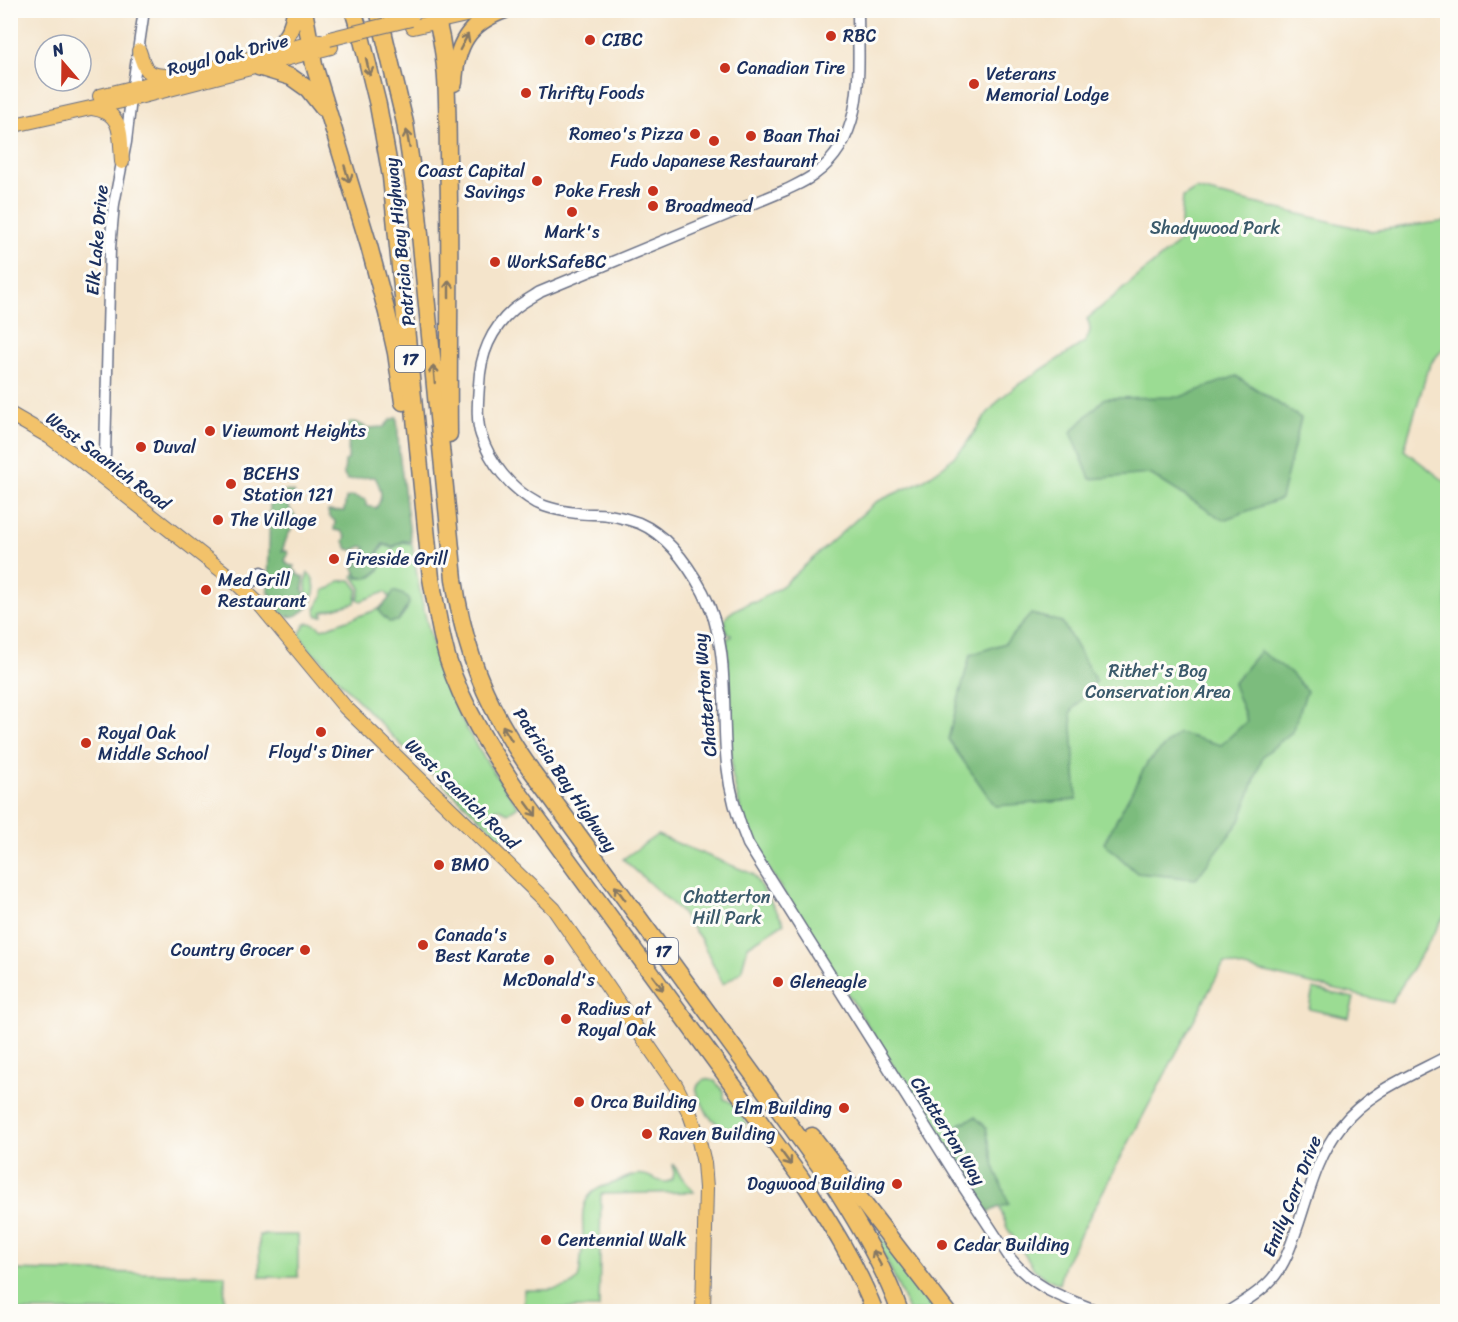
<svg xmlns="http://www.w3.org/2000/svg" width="1458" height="1322" viewBox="0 0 1458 1322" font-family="Sriracha,sans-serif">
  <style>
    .green { fill: #9bdc93; stroke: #5b8678; stroke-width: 1.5 }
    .forest { fill: #7cbc7d; stroke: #4c766e; stroke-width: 1.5 }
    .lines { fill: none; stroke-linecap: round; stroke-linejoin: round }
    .minor-casing { stroke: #676e84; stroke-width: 13 }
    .major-casing { stroke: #676e84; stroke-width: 16 }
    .highway-casing { stroke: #676e84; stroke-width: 19 }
    .minor { stroke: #fff; stroke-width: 10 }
    .major { stroke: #f2c26a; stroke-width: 14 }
    .highway { stroke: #f2c26a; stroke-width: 16 }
    .major-bridge-casing { stroke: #676e84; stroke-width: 16; stroke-linecap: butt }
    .major-bridge { stroke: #f2c26a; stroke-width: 14 }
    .oneway { stroke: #867864 }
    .poi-dot { fill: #c8321e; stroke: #fdfcf7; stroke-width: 2 }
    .labels { text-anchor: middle; stroke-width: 6; stroke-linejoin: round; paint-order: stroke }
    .shield { fill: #fdfcf7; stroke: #5f6c8c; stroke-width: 1.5 }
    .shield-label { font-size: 16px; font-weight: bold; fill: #1b2f5e }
    .poi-label { font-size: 18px; fill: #1b2f5e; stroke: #fdfcf7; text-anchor: start }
    .street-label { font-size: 18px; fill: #1b2f5e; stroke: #fdfcf7 }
    .park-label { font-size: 18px; fill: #3b5a6b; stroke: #fdfcf7 }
  </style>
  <rect width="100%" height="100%" fill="#fdfcf7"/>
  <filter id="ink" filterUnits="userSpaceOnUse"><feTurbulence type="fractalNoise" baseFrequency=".0167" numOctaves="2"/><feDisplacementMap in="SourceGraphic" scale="12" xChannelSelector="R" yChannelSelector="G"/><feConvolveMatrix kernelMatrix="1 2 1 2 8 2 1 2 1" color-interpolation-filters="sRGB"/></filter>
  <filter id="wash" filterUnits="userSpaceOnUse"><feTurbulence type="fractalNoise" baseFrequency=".008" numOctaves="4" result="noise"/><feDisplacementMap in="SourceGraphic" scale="24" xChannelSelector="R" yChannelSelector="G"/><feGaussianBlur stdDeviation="1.35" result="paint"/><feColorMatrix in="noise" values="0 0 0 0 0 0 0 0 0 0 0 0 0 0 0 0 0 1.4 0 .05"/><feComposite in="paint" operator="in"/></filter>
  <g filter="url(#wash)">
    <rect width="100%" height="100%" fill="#f4e4cb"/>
    <!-- green -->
    <g class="green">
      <path d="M1196,189L1370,231L1447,221V344L1432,362L1427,372L1404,450L1447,483V912L1391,1003L1224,963L1064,1265L1059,1284L1046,1278L1034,1269L1007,1228L989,1177L953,1151L950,1156L753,844L743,820L732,774L727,638L731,637V634H727C726,630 724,624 725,620C727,611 746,605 753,601L754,603L782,586L876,502L922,481L944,466L964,447L986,415L1001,398L1019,384L1085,342C1090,334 1092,327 1087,319L1179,242L1183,197Z"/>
      <path d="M403,542L412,544C419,594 430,644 449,692C465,733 492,770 518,806L508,813L498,808L491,812L492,815L507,832V835L502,839L394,738L334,675L319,657L313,654L300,636V633L306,623C313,623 317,624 322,629L379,609L381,614L398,621L407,609L395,592L389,598L388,595L385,592L361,601L358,599L361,588L353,576L356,573L357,578C374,579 375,577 383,563L378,554L384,545L393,548Z"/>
      <path d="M308,573C315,578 316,589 313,596L307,594C305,586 306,580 308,573Z"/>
      <polygon points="349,580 351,580 358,589 355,603 322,612 323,616 318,616 315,609 323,596 324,590 331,588 339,581"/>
      <polygon points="657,835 753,874 784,923 748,946 741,972 723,984 700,938 679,910 623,859"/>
      <polygon points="1313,989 1354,998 1349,1018 1309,1009"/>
      <path d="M704,1079L715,1081L724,1092V1099C734,1102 742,1114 746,1123L739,1136L724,1130L708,1115L696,1091L698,1085Z"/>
      <path d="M673,1164L680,1175L694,1192L601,1194L599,1308L524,1309V1290C537,1290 568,1292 577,1280C581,1274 580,1265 581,1258C582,1250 583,1242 583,1235C583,1220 580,1207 590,1195C597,1187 605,1186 614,1183C625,1179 632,1173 644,1175C651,1176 659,1183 666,1182C676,1181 674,1171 673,1164Z"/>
      <path d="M858,1208L940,1311H908C895,1275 878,1242 858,1208Z"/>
      <polygon points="259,1235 298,1235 298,1277 260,1277"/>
      <polygon points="11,1270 225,1275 224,1311 11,1311"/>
    </g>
    <!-- forest -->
    <g class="forest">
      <polygon points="1236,376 1301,418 1281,499 1223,520 1150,474 1090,479 1071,432 1105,398 1180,397"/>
      <path d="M397,417L399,452L411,542L403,541L393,547L383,544L377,553L382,564C374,576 373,579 358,577L353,565H358L360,552L364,551L366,548L362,546L353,550L348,549L344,541L346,537L341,531L334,530L335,521L329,516L328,511H344L346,498L352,496L366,500V506L376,508C384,497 381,488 375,477C362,476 359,480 347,480L344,475L345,461L348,460L349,430L346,427L350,422L358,423L367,428L384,427L390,420Z"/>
      <path d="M285,491L294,492L295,497L289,498V508L297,519L287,537L282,551H287L288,555L285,560L288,565L294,566L293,569L297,572L296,574L304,577L303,590L306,596L313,598C310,609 293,622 282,614C277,610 273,603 269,598L271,594L268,592L270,503C273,495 277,493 285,491Z"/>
      <polygon points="394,591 408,597 409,604 398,621 389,622 381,614 379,609 387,601"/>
      <polygon points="1031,614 1062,622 1096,681 1071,712 1077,800 995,806 948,739 970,655 1005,643"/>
      <polygon points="1260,651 1290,672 1307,691 1292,732 1263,756 1240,821 1196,879 1137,873 1104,843 1147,763 1178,733 1221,745 1247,721 1233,684"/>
      <polygon points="975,1117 986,1127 994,1166 1009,1204 997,1208 989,1212 976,1197 950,1156 953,1151 958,1151 955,1129 959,1124"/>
    </g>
  </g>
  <g filter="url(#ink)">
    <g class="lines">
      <defs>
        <g id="minor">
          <path d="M858,10C858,67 867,137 815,174C806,181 796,185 786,190L540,292C531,298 521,303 513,310C491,329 480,356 479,385C478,401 476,420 481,435C490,463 511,489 537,503C547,508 566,512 577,513C587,515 598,513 608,515C618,516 630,520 639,523C667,535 689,566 703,592C731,645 721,708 727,765C730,793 737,818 748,844L959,1180L1010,1258C1036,1290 1063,1297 1100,1312"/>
          <polyline points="97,473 105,455 110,248 114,204 126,142 131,99 144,10"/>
          <path d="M238,584C249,585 256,582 262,572"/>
          <path d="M1228,1312C1243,1302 1260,1293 1272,1279C1286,1263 1292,1242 1299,1222C1310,1188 1319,1154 1341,1126C1368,1092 1410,1076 1448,1056"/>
        </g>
        <g id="major">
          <polyline points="413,27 488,10"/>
          <path d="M139,51C145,70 147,76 168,76"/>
          <polyline points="100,96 320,41"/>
          <path d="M92,108C124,112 120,136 122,162"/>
          <polyline points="10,126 131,99 331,47"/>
          <polyline points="10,414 50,437 73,454 230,577 262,607 345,707 554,909 676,1086 690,1114 698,1137 704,1163 706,1188 703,1312"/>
        </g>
        <g id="highway">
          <polyline points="304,10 314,65 369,246 387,313 396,353 403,402"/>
          <path d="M353,10L361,36L378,105L391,177L431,578C436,606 440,633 448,660C463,707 490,749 517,790L801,1178C829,1221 856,1263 875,1312"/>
          <path d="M378,10L405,123L417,204L454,579C461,629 476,679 501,723C511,741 522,758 534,774L835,1187C860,1227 884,1267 900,1312"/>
          <path d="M434,10C449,57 447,107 448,155C451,248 448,341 449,434"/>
          <path d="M271,53C285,41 293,29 295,10"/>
          <polyline points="258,67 291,77 308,89 323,108"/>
          <path d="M454,83C456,45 468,23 505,10"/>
          <polyline points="812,1136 947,1312"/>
        </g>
      </defs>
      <!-- minor casing -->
      <use href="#minor" class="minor-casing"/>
      <!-- major casing -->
      <use href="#major" class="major-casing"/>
      <!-- highway casing -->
      <use href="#highway" class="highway-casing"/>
      <!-- minor -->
      <use href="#minor" class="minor"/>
      <!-- major -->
      <use href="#major" class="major"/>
      <!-- highway -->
      <use href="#highway" class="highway"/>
      <defs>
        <polyline id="major-bridge" points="329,39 411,19"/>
      </defs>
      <!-- major-bridge casing -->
      <use href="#major-bridge" class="major-bridge-casing"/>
      <!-- major-bridge -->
      <use href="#major-bridge" class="major-bridge"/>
    </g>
    <!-- one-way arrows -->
    <defs><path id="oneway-shaft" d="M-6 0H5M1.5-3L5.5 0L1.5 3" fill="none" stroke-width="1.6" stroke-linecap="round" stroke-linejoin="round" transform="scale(1.5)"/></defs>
    <g class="oneway">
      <use href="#oneway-shaft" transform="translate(464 42) rotate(-62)"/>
      <use href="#oneway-shaft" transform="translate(368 67) rotate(77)"/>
      <use href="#oneway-shaft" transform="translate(408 139) rotate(-100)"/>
      <use href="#oneway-shaft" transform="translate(347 174) rotate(73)"/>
      <use href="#oneway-shaft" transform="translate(449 289) rotate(-90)"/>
      <use href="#oneway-shaft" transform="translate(434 374) rotate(-95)"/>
      <use href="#oneway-shaft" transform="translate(507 733) rotate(-121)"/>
      <use href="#oneway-shaft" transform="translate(531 809) rotate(54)"/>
      <use href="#oneway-shaft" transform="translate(620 893) rotate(-126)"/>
      <use href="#oneway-shaft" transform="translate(658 983) rotate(53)"/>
      <use href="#oneway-shaft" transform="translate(786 1158) rotate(54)"/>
      <use href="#oneway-shaft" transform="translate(877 1258) rotate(-118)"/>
    </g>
  </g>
  <!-- markers -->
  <g class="poi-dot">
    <circle cx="831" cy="36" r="6"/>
    <circle cx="590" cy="40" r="6"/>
    <circle cx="725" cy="68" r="6"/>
    <circle cx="974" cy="84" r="6"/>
    <circle cx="526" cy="93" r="6"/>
    <circle cx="695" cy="134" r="6"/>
    <circle cx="751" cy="136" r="6"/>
    <circle cx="714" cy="141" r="6"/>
    <circle cx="537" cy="181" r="6"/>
    <circle cx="653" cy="191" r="6"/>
    <circle cx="653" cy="206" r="6"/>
    <circle cx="572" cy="212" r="6"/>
    <circle cx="495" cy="262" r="6"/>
    <circle cx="210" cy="431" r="6"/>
    <circle cx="141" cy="447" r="6"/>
    <circle cx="231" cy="484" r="6"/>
    <circle cx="218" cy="520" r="6"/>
    <circle cx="334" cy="559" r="6"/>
    <circle cx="206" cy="590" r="6"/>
    <circle cx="321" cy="732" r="6"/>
    <circle cx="86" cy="743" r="6"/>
    <circle cx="439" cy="865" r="6"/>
    <circle cx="423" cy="945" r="6"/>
    <circle cx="305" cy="950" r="6"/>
    <circle cx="549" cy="960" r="6"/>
    <circle cx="778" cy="982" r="6"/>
    <circle cx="566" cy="1019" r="6"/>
    <circle cx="579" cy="1102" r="6"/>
    <circle cx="844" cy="1108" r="6"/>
    <circle cx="647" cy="1134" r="6"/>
    <circle cx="897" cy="1184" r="6"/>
    <circle cx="546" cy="1240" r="6"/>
    <circle cx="942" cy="1245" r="6"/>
  </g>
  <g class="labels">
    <!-- shield labels -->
    <g class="shield">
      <rect x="395" y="346" width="30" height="26" rx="4.5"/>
      <rect x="648" y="938" width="30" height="26" rx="4.5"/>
    </g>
    <g class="shield-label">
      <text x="410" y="365">17</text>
      <text x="663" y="957">17</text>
    </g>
    <!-- poi labels -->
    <g class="poi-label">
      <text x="843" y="42">RBC</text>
      <text x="602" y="46">CIBC</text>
      <text x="737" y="74">Canadian Tire</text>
      <text x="986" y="80">Veterans<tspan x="986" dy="21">Memorial Lodge</tspan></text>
      <text x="538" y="99">Thrifty Foods</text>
      <text x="683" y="140" text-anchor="end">Romeo's Pizza</text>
      <text x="763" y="142">Baan Thai</text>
      <text x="714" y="167" text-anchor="middle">Fudo Japanese Restaurant</text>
      <text x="525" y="177" text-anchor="end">Coast Capital<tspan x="525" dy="21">Savings</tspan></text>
      <text x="641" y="197" text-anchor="end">Poke Fresh</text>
      <text x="665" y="212">Broadmead</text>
      <text x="572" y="238" text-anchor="middle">Mark's</text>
      <text x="507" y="268">WorkSafeBC</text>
      <text x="222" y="437">Viewmont Heights</text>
      <text x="153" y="453">Duval</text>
      <text x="243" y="480">BCEHS<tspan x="243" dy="21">Station 121</tspan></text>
      <text x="230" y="526">The Village</text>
      <text x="346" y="565">Fireside Grill</text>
      <text x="218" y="586">Med Grill<tspan x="218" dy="21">Restaurant</tspan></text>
      <text x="98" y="739">Royal Oak<tspan x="98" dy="21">Middle School</tspan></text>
      <text x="321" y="758" text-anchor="middle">Floyd's Diner</text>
      <text x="451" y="871">BMO</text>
      <text x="435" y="941">Canada's<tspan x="435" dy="21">Best Karate</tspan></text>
      <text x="293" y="956" text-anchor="end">Country Grocer</text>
      <text x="549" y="986" text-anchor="middle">McDonald's</text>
      <text x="790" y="988">Gleneagle</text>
      <text x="578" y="1015">Radius at<tspan x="578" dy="21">Royal Oak</tspan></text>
      <text x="591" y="1108">Orca Building</text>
      <text x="832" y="1114" text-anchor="end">Elm Building</text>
      <text x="659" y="1140">Raven Building</text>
      <text x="885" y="1190" text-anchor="end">Dogwood Building</text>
      <text x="558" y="1246">Centennial Walk</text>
      <text x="954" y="1251">Cedar Building</text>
    </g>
    <!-- street labels -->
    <g class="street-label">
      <text transform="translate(228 55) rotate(-14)" y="6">Royal Oak Drive</text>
      <text transform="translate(97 240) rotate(-85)" y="6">Elk Lake Drive</text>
      <text transform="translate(400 242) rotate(-96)" y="6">Patricia Bay Highway</text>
      <text transform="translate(108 461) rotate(37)" y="6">West Saanich Road</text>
      <text transform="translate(705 695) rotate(-95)" y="6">Chatterton Way</text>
      <text transform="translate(565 780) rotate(56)" y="6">Patricia Bay Highway</text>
      <text transform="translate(462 794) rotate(44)" y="6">West Saanich Road</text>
      <text transform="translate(948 1131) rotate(58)" y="6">Chatterton Way</text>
      <text transform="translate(1292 1196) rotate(-68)" y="6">Emily Carr Drive</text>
    </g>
    <!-- park labels -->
    <g class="park-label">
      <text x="1215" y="234">Shadywood Park</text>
      <text x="1158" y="677">Rithet's Bog<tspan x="1158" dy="21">Conservation Area</tspan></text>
      <text x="727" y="903">Chatterton<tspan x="727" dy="21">Hill Park</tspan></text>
    </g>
  </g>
  <!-- margin -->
  <rect width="1458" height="1322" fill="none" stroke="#fdfcf7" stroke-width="36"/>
  <!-- north arrow -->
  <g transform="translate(63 63) rotate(340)"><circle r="28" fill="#fdfcf7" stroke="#a3aaba" stroke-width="1.5"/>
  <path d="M0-4.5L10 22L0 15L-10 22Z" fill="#c8321e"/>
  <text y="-9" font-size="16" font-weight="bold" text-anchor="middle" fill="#1b2f5e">N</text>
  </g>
</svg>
